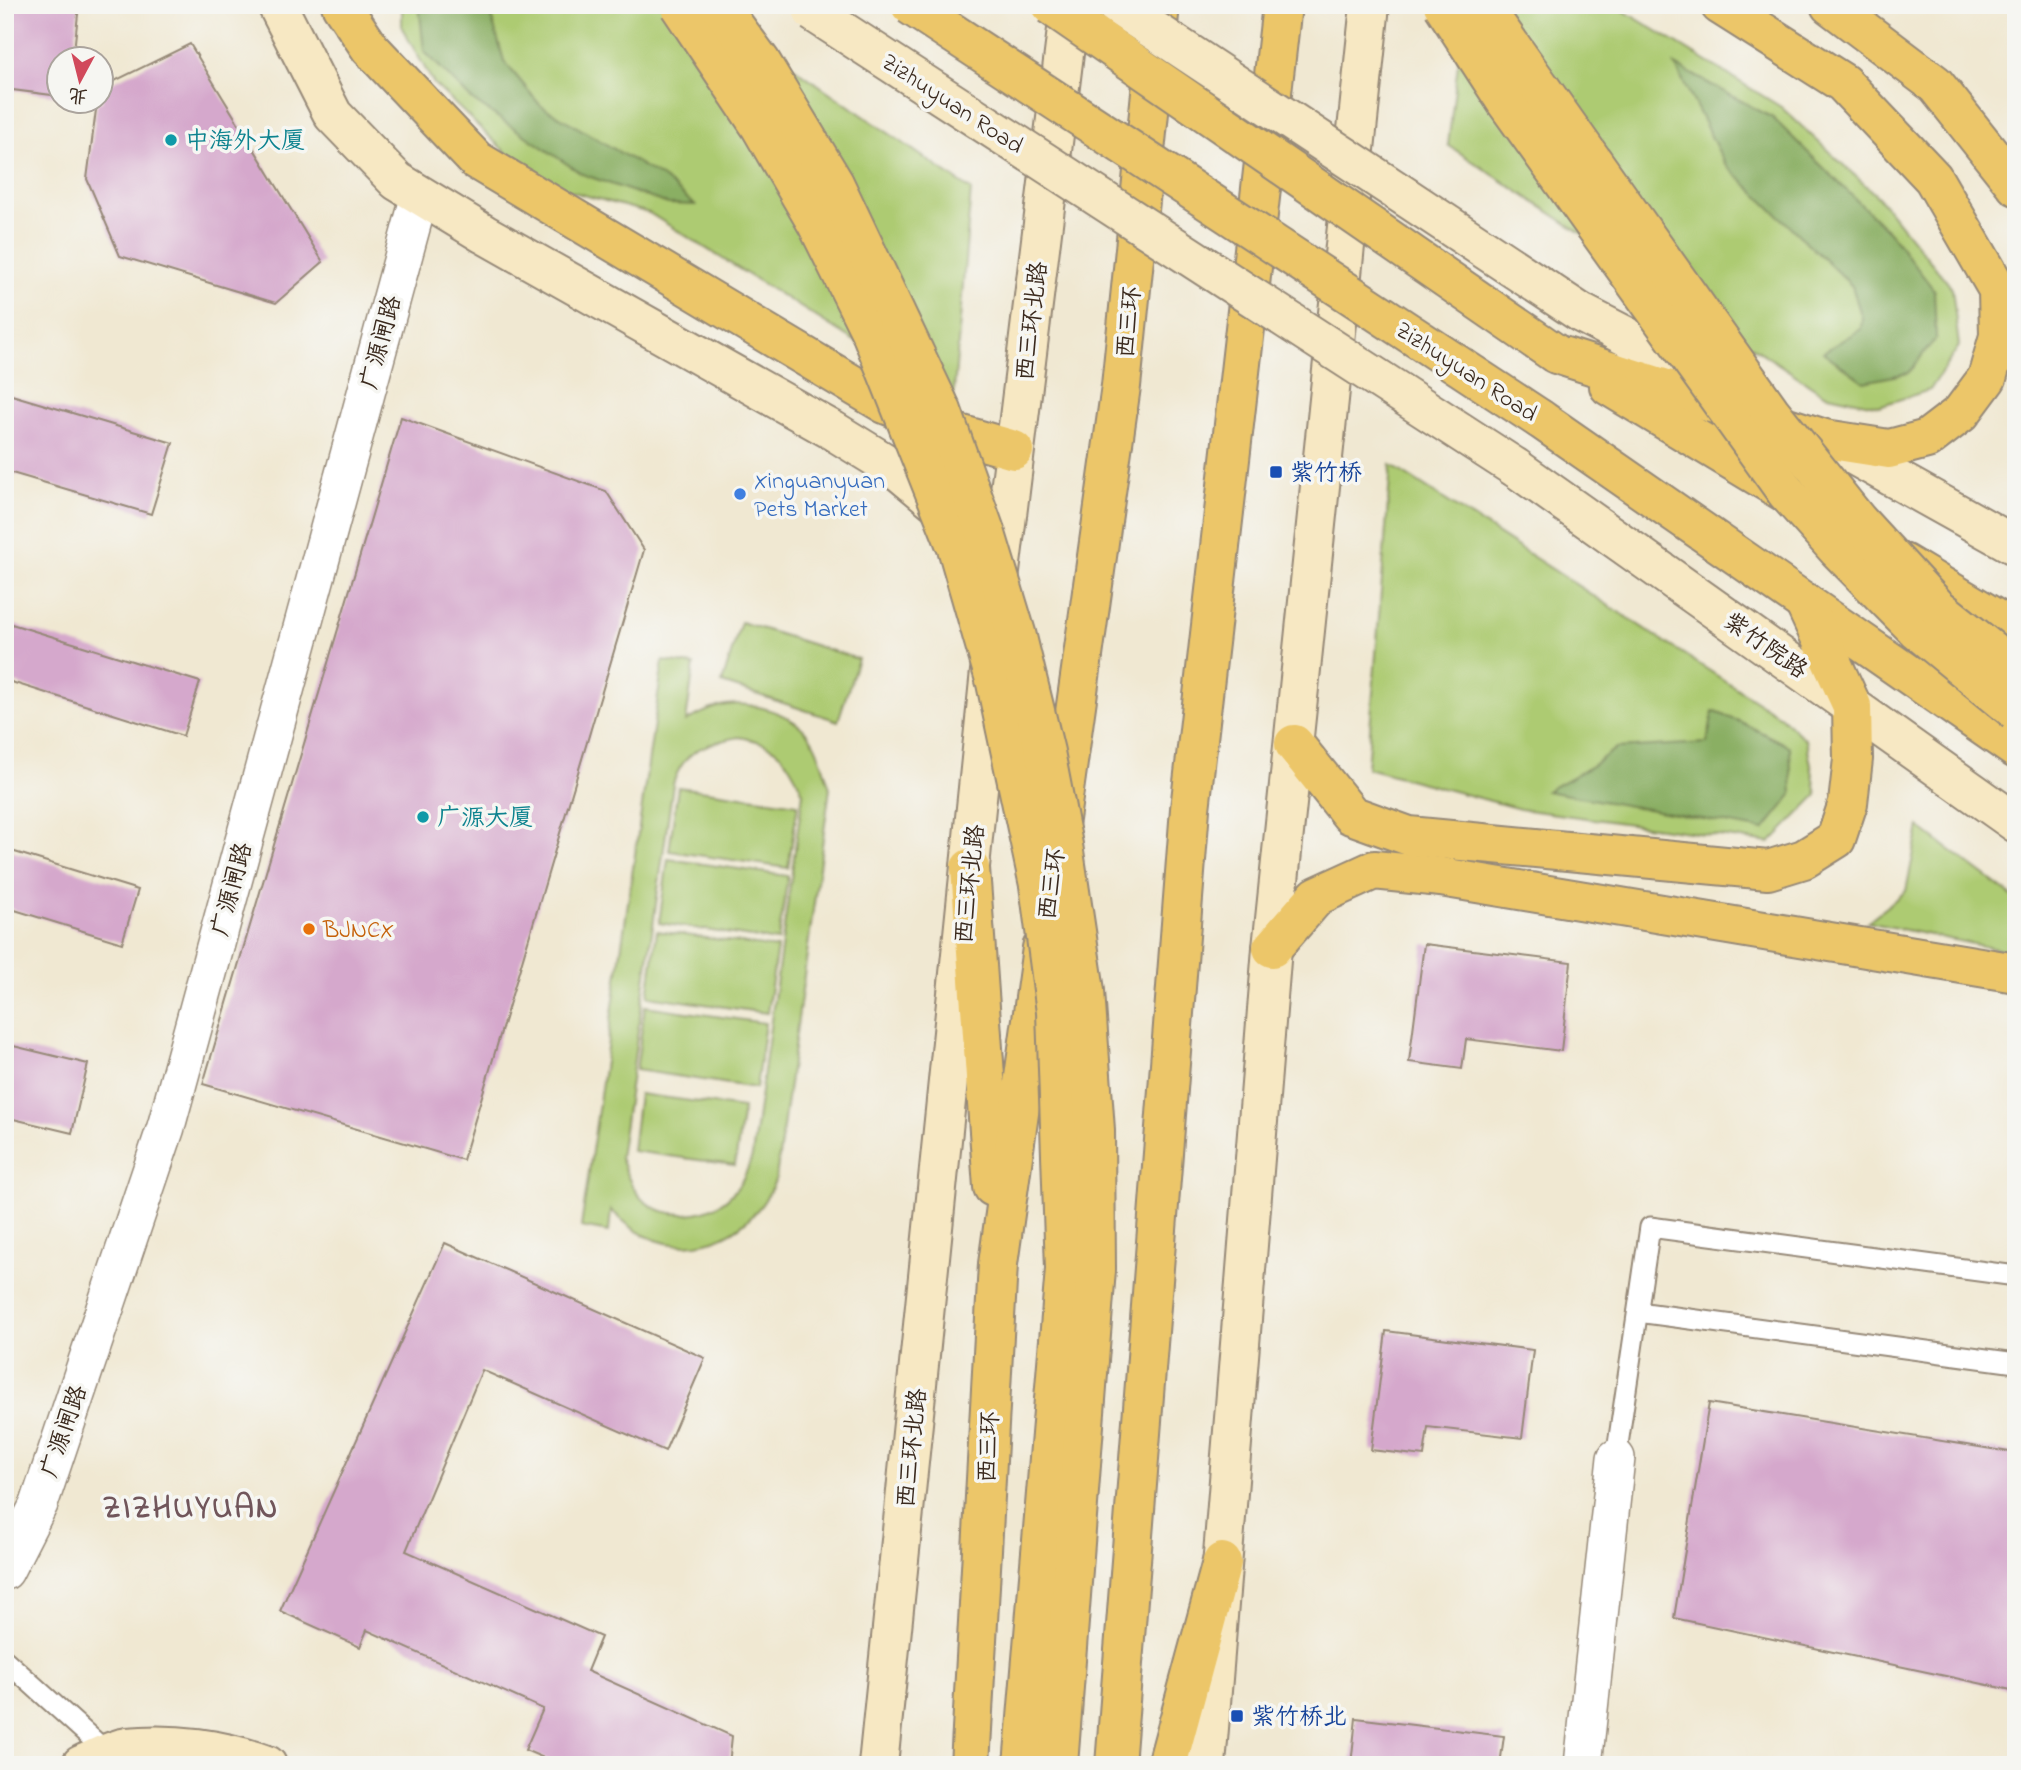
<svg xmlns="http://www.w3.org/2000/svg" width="2021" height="1770" viewBox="0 0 2021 1770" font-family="'Indie Flower','LXGW WenKai TC',sans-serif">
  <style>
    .green { fill: #adcb72; stroke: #747a48; stroke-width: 2; fill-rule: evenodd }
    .forest { fill: #8aaf64; stroke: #626c41; stroke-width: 2 }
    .building { fill: #d5a8cc }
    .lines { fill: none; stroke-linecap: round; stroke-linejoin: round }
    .lane-casing { stroke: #968978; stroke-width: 23 }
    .street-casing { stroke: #968978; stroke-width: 40 }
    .secondary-casing { stroke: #968978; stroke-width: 42 }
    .highway-casing { stroke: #968978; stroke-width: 42 }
    .lane { stroke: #fff; stroke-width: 19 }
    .street { stroke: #fff; stroke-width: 37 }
    .secondary { stroke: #f7e8c3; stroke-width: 38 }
    .highway { stroke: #ecc669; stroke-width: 38 }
    .secondary-bridge-casing { stroke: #968978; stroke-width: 42; stroke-linecap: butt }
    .highway-bridge-casing { stroke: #968978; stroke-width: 42; stroke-linecap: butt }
    .secondary-bridge { stroke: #f7e8c3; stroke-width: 38 }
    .highway-bridge { stroke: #ecc669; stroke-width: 38 }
    .culture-dot { fill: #0f9aa8; stroke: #f6f6f2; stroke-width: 2.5 }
    .transit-dot { fill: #1a4fb4; stroke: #f6f6f2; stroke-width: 2.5 }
    .shop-dot { fill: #3f7fe0; stroke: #f6f6f2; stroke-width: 2.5 }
    .food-dot { fill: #e8710a; stroke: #f6f6f2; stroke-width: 2.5 }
    .labels { text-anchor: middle; stroke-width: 7; stroke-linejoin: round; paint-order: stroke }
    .street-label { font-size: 24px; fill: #3b2a1e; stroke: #f6f6f2 }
    .culture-label { font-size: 24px; fill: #0d838f; stroke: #f6f6f2; text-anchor: start }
    .transit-label { font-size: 24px; fill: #164399; stroke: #f6f6f2; text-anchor: start }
    .shop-label { font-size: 24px; fill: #366cbe; stroke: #f6f6f2; text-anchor: start }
    .food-label { font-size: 24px; fill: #c56008; stroke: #f6f6f2; text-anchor: start }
    .district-label { font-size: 32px; font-weight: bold; letter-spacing: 2px; fill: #71565b; stroke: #f6f6f2 }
  </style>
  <rect width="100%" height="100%" fill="#f6f6f2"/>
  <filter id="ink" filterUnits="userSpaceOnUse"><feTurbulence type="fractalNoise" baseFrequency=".0143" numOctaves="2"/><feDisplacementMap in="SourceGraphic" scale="14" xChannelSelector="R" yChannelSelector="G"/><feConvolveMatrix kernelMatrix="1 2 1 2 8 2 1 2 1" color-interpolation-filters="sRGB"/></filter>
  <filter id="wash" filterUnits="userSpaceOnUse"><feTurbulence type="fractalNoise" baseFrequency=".00686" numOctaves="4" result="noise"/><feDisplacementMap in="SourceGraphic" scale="28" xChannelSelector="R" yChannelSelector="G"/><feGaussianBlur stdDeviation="1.57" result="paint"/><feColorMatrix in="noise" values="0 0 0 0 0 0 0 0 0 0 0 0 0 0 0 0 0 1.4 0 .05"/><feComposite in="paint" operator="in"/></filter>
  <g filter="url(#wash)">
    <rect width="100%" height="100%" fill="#f0e8d2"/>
    <!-- green -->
    <g class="green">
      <polygon points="402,5 703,5 971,190 953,402 649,213 537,182 434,84 402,28"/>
      <polygon points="1465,5 1614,5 1781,107 1879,198 1952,288 1959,346 1930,390 1879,406 1824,394 1448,145"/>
      <polygon points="1391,465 1781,717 1806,740 1817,795 1770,843 1520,809 1367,768"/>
      <polygon points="741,622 858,659 838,721 722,683"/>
      <path d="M663,661L694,665L686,721C698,715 712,707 726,705C753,701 794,714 810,737C820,751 824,771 830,788L776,1178C757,1230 699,1261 646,1236C633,1230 622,1220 611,1210L609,1232L581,1227ZM739,737C778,743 788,758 803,793L752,1156C747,1171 742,1184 731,1195C709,1217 669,1221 644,1201C632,1190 626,1172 620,1158L673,784C684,749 705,744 739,737Z"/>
      <polygon points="678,787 798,804 788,868 669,851"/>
      <polygon points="1919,827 2016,899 2016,953 1867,922 1906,891"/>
      <polygon points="668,859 788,876 778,941 659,923"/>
      <polygon points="657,931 777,948 767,1013 648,996"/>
      <polygon points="645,1006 765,1023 756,1088 636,1070"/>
      <polygon points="639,1094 743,1108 735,1165 632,1151"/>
    </g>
    <!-- forest -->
    <g class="forest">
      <polygon points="419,5 488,5 504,61 540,105 663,178 695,205 668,204 582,174 471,99 424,51"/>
      <polygon points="1675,65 1773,118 1890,233 1934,290 1936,338 1908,373 1864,382 1823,352 1861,329 1862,318 1852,286 1725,164"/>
      <polygon points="1713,711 1741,722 1790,747 1792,795 1764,830 1546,791 1592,766 1616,748 1707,743"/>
    </g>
    <g id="blocks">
      <!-- building -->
      <g class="building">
        <polygon points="5,5 79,5 73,60 60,60 60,96 5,89"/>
        <polygon points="190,44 323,262 276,303 120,256 87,179 97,102 102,102 102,87"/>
        <polygon points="5,393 173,443 151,514 5,471"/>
        <polygon points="401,417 606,491 644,550 463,1160 203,1084"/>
        <polygon points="5,622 200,682 183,736 5,680"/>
        <polygon points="5,849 138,890 122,943 5,907"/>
        <polygon points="1424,944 1571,962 1561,1051 1466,1039 1462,1069 1409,1062"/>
        <polygon points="5,1044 88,1064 72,1133 5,1117"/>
        <polygon points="445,1243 705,1358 665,1451 482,1370 406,1551 601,1637 587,1671 732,1736 729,1765 560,1765 525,1750 543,1709 367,1630 360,1647 280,1611"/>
        <polygon points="1386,1331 1533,1350 1522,1438 1428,1427 1424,1456 1371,1450"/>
        <polygon points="1709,1403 2016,1453 2016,1691 1674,1618"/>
        <polygon points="1356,1718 1504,1736 1500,1765 1351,1765"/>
      </g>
    </g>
  </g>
  <g filter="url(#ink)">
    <use href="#blocks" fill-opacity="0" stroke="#968978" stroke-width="2"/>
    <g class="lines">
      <defs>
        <g id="lane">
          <polyline points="1638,1312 2016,1363"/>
          <polyline points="1616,1458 1650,1227 2016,1276"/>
          <polyline points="5,1660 109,1754"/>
        </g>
        <g id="street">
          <polyline points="5,1571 39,1504 166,1127 420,195"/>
          <polyline points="1583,1765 1616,1458"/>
        </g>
        <g id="secondary">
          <polyline points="277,5 333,115 397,181 484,234 832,430 900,472 948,512"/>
          <polyline points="1581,313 1713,381"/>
          <polyline points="1828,441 2016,546"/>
          <polyline points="1516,468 2016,823"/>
          <polyline points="999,580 1070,5"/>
          <path d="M81,1765C95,1759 112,1749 127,1747C173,1742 223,1749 267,1765"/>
          <polyline points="878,1765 990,671"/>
          <polyline points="1206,1765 1272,948 1370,5"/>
        </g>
        <g id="highway">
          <polyline points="341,5 370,48 476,160 885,404 959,434 1014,450"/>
          <polyline points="1830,5 1935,84 2016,186"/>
          <polyline points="1556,354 1825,439 1889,449 1927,439 1961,413 1987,378 1999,336 1998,290 1933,178 1843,83 1720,5"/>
          <polyline points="1609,386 1791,496"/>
          <polyline points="1540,419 2016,749"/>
          <polyline points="1903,563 2016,631"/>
          <polyline points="1294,744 1351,815 1409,836 1768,870 1804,859 1836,839 1848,803 1853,759 1852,706 1804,602"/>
          <polyline points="1060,819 1121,386 1160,5"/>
          <polyline points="970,868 993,1187"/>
          <polyline points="1272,948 1317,896 1374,870 1441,877 2016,973"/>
          <polyline points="970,1765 998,1264 1042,948"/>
          <polyline points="1023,1765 1065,1269"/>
          <polyline points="1058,1765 1096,1269"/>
          <polyline points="1115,1765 1190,809 1282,5"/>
          <polyline points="1167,1765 1222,1562"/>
        </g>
      </defs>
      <!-- lane casing -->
      <use href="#lane" class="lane-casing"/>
      <!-- street casing -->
      <use href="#street" class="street-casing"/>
      <!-- secondary casing -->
      <use href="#secondary" class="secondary-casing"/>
      <!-- highway casing -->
      <use href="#highway" class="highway-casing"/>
      <!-- lane -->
      <use href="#lane" class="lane"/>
      <!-- street -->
      <use href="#street" class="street"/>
      <!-- secondary -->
      <use href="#secondary" class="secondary"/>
      <!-- highway -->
      <use href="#highway" class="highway"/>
      <defs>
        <g id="secondary-bridge">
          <polyline points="1116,5 1581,313"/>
          <polyline points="813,12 1516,468"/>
        </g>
        <g id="highway-bridge">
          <polyline points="679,5 760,126 817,224 872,335 957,548 996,683 1039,885 1056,1012 1065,1269"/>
          <polyline points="719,5 761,62 834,183 942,411 986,534 1016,633 1045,752 1063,845 1085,991 1095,1130 1096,1269"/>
          <polyline points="910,5 1540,419"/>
          <polyline points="1050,5 1556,354"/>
          <polyline points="1443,5 1506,102 1786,492 1838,550 1916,629 2016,711"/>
          <polyline points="1482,5 1770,411 1858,521 1937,607 2016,670"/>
        </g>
      </defs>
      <!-- secondary-bridge casing -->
      <use href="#secondary-bridge" class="secondary-bridge-casing"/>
      <!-- highway-bridge casing -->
      <use href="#highway-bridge" class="highway-bridge-casing"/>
      <!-- secondary-bridge -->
      <use href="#secondary-bridge" class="secondary-bridge"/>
      <!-- highway-bridge -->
      <use href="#highway-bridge" class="highway-bridge"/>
    </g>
  </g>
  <!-- markers -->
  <g class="culture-dot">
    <circle cx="171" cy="140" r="7"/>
    <circle cx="423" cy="817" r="7"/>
  </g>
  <g class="transit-dot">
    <rect x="1269" y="465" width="14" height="14" rx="3.5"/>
    <rect x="1230" y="1709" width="14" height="14" rx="3.5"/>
  </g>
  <circle class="shop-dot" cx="740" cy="494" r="7"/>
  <circle class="food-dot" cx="309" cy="929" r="7"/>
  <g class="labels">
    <!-- street labels -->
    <g class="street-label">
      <text transform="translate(953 103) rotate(33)" y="8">Zizhuyuan Road</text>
      <text transform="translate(1031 321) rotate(-83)" y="8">西三环北路</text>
      <text transform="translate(1128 322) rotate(-84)" y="8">西三环</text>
      <text transform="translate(380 342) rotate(-75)" y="8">广源闸路</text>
      <text transform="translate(1467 371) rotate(33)" y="8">Zizhuyuan Road</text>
      <text transform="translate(1766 645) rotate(35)" y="8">紫竹院路</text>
      <text transform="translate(969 884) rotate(-84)" y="8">西三环北路</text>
      <text transform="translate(1051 884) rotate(-82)" y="8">西三环</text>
      <text transform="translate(231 889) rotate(-75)" y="8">广源闸路</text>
      <text transform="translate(63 1431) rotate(-71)" y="8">广源闸路</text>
      <text transform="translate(988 1447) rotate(-87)" y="8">西三环</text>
      <text transform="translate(911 1448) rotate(-84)" y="8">西三环北路</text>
    </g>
    <!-- culture labels -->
    <g class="culture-label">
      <text x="185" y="148">中海外大厦</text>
      <text x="437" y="825">广源大厦</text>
    </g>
    <!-- transit labels -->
    <g class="transit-label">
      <text x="1290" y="480">紫竹桥</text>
      <text x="1251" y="1724">紫竹桥北</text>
    </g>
    <!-- shop labels -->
    <g class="shop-label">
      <text x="754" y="488">Xinguanyuan<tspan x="754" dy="28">Pets Market</tspan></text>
    </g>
    <!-- food labels -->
    <g class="food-label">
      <text x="323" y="937">BJNCX</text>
    </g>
    <!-- district labels -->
    <g class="district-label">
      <text x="191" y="1517">ZIZHUYUAN</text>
    </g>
  </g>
  <!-- margin -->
  <rect width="2021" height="1770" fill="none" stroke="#f6f6f2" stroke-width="28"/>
  <!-- north arrow -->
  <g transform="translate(80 80) rotate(187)"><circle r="33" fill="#f6f6f2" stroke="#aba49d" stroke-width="2"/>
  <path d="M0-5L12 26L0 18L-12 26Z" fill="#d1495b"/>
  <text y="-10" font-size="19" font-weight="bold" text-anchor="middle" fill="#3b2a1e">北</text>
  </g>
</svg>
